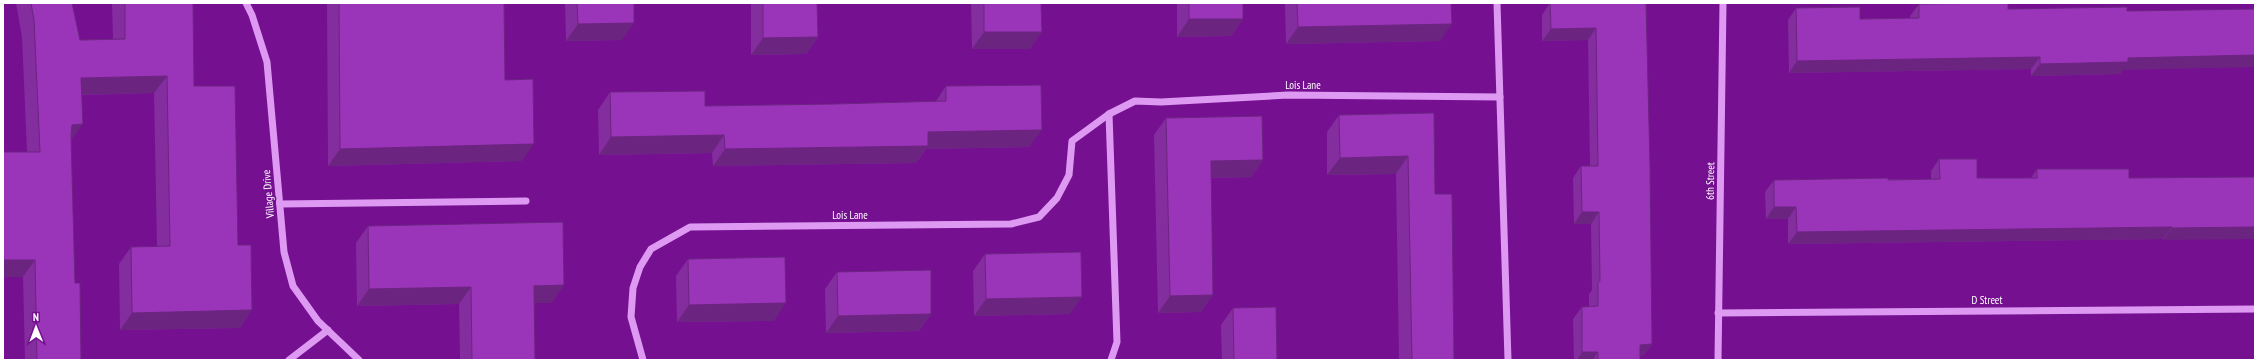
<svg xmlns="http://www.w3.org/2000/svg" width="2258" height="363" viewBox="0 0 2258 363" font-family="'PT Sans Narrow',sans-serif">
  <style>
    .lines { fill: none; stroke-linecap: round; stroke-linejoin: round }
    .minor { stroke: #de9af3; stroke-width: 7 }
    .wall { fill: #842d9e }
    .shaded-wall { fill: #6c2481 }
    .building { fill: #9a34b8; stroke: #6c2481 }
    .labels { text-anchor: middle; stroke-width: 3.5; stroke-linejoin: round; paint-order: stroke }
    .street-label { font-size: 11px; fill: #fff; stroke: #751091 }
  </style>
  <rect width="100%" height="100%" fill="#751091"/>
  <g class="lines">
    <!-- minor -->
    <g class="minor">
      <polyline points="246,3 252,15 267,62 284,252 293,286 318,321 359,360"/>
      <polyline points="1497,3 1508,360"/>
      <polyline points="1109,114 1117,342 1111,360"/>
      <polyline points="280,204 526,201"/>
      <polyline points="1718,313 2255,309"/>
      <polyline points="289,360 328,330"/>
      <polyline points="643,360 631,317 633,288 640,267 651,249 690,227 1011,224 1039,217 1057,198 1069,175 1072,141 1109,114 1135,101 1161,102 1288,95 1500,97"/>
      <polyline points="1718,360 1723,3"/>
    </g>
  </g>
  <!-- wall -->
  <g class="wall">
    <polygon points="16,3 72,3 80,40 113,39 112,3 193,3 194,86 238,245 240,328 120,330 119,264 131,247 157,246 154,93 82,95 71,141 75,283 81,360 25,360 23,277 3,277 3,152 27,152 22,37"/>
    <polygon points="327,3 504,3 505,80 522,161 328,166"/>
    <polygon points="565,3 634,3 622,40 566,41"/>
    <polygon points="751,3 817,3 818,37 806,54 751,55"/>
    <polygon points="971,3 1041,3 1030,49 972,49"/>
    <polygon points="1177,3 1243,3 1243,19 1231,36 1177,37"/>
    <polygon points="1285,3 1451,3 1440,41 1286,44"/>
    <polygon points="1550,3 1646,3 1652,344 1643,356 1640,356 1640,360 1574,360 1573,319 1582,307 1589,307 1589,294 1592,290 1591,224 1574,224 1573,178 1581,166 1590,166 1588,40 1542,41 1542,15"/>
    <polygon points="1919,4 2008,9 2123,70 2120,74 2031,76 2031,69 1789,73 1788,20 1796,8 1860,19 1910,18 1910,16"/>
    <polygon points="946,86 1029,147 926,149 916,163 713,166 712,153 599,155 598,110 610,92 705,106 834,104 936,101"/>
    <polygon points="1434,113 1435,194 1454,360 1399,360 1396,174 1327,175 1327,132 1339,115"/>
    <polygon points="1166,118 1263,160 1251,177 1211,178 1201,312 1158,313 1154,135"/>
    <polygon points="1939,159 1977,178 2031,178 2037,169 2129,178 2255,177 2163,240 2163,239 1788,244 1788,219 1766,219 1765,192 1774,180 1931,179 1931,171"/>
    <polygon points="368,226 552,303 534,303 535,360 460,360 459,304 357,306 356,243"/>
    <polygon points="985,254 1070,314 974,316 973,271"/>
    <polygon points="688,259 774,321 677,322 676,276"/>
    <polygon points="837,272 931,314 919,331 826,333 825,289"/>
    <polygon points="1233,308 1277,360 1222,360 1221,325"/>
  </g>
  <!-- shaded-wall -->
  <g class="shaded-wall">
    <polygon points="1189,19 1243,19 1231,36 1177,37"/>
    <polygon points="634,23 622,40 566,41 578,24"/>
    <polygon points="1452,24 1440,41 1286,44 1298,27"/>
    <polygon points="1596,28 1588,40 1542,41 1551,29"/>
    <polygon points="984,32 1042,32 1030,49 972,49"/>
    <polygon points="818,37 806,54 751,55 763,38"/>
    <polygon points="2255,55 2255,67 2123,70 2120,74 2031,76 2040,64 2128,58"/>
    <polygon points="2040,57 2031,69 1789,73 1797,61"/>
    <polygon points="167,76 154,93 69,95 81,78"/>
    <polygon points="83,124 71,141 72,125"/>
    <polygon points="1042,130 1029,147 926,149 916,163 713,166 725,149 928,132"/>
    <polygon points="724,135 712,153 599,155 611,137"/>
    <polygon points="534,144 522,161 328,166 340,149"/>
    <polygon points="1408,156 1396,174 1327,175 1340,158"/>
    <polygon points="1263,160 1251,177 1198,178 1211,161"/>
    <polygon points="1774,207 1796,207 1788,219 1766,219"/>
    <polygon points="1582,212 1599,212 1591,224 1574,224"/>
    <polygon points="2172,227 2163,239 1788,244 1797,232"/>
    <polygon points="2255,227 2255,239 2163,240 2172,228"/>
    <polygon points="3,260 35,260 23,277 3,277"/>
    <polygon points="564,285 552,303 522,303 534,286"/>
    <polygon points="471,287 459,304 357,306 369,289"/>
    <polygon points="1213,295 1201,312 1158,313 1170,296"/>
    <polygon points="1082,297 1070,314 974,316 986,299"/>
    <polygon points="786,303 774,321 677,322 689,305"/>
    <polygon points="252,310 240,328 120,330 132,313"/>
    <polygon points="931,314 919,331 826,333 838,316"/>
    <polygon points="1652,344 1643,356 1631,357 1640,345"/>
    <polygon points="1582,352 1598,352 1593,360 1577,360"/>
  </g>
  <!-- building -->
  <g class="building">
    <polygon points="31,3 72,3 80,40 125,39 125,3 193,3 194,86 235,86 238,245 251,245 252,310 132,313 131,247 170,246 167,76 81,78 83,124 72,125 71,135 75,283 80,283 81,360 37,360 35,260 3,260 3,152 40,152 34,20"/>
    <polygon points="339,3 504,3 505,80 533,79 534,144 340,149"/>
    <polygon points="577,3 634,3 634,23 578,24"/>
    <polygon points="763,3 817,3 818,37 763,38"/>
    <polygon points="984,3 1041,3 1042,32 984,32"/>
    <rect x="1189" y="3" width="54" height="16"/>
    <polygon points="1297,3 1451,3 1452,24 1298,27"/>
    <polygon points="1550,3 1646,3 1650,165 1652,344 1640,345 1640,360 1598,360 1598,352 1582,352 1582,307 1598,306 1598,282 1600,281 1599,212 1582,212 1581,166 1598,166 1596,28 1551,29"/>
    <polygon points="2008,3 2008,9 2127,7 2127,11 2255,9 2255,55 2128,58 2128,62 2040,64 2040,57 1797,61 1796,8 1860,7 1860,19 1919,18 1919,4"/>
    <polygon points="1041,85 1042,130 928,132 928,146 725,149 724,135 611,137 610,92 705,91 705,106 834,104 946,101 946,86"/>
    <polygon points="1434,113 1435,194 1452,194 1454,360 1412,360 1408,156 1340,158 1339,115"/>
    <polygon points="1262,116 1263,160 1211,161 1213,295 1170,296 1166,118"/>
    <polygon points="1939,159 1977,159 1977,178 2037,178 2037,169 2129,169 2129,178 2255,177 2255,227 2172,228 2172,227 1797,232 1796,207 1774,207 1774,180 1888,178 1888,180 1940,179"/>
    <polygon points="563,222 564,285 534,286 535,360 472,360 471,287 369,289 368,226"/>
    <polygon points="1081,252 1082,297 986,299 985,254"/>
    <polygon points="785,257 786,303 689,305 688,259"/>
    <polygon points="931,270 931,314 838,316 837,272"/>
    <polygon points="1276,307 1277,360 1234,360 1233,308"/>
  </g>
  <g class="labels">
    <!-- street labels -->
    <g class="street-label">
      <text x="1303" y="89">Lois Lane</text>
      <text transform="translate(1710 181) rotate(-89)" y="4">6th Street</text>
      <text transform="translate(268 194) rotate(-95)" y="4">Village Drive</text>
      <text x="850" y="219">Lois Lane</text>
      <text x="1987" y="304">D Street</text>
    </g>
  </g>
  <!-- border -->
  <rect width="2258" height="363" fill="none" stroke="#ffffff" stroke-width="8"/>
  <!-- north arrow -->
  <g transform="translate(36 327) rotate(359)" stroke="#751091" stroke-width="3" paint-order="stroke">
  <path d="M0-3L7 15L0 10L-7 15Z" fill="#ffffff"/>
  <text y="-6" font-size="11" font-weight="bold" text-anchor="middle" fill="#ffffff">N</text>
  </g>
</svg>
